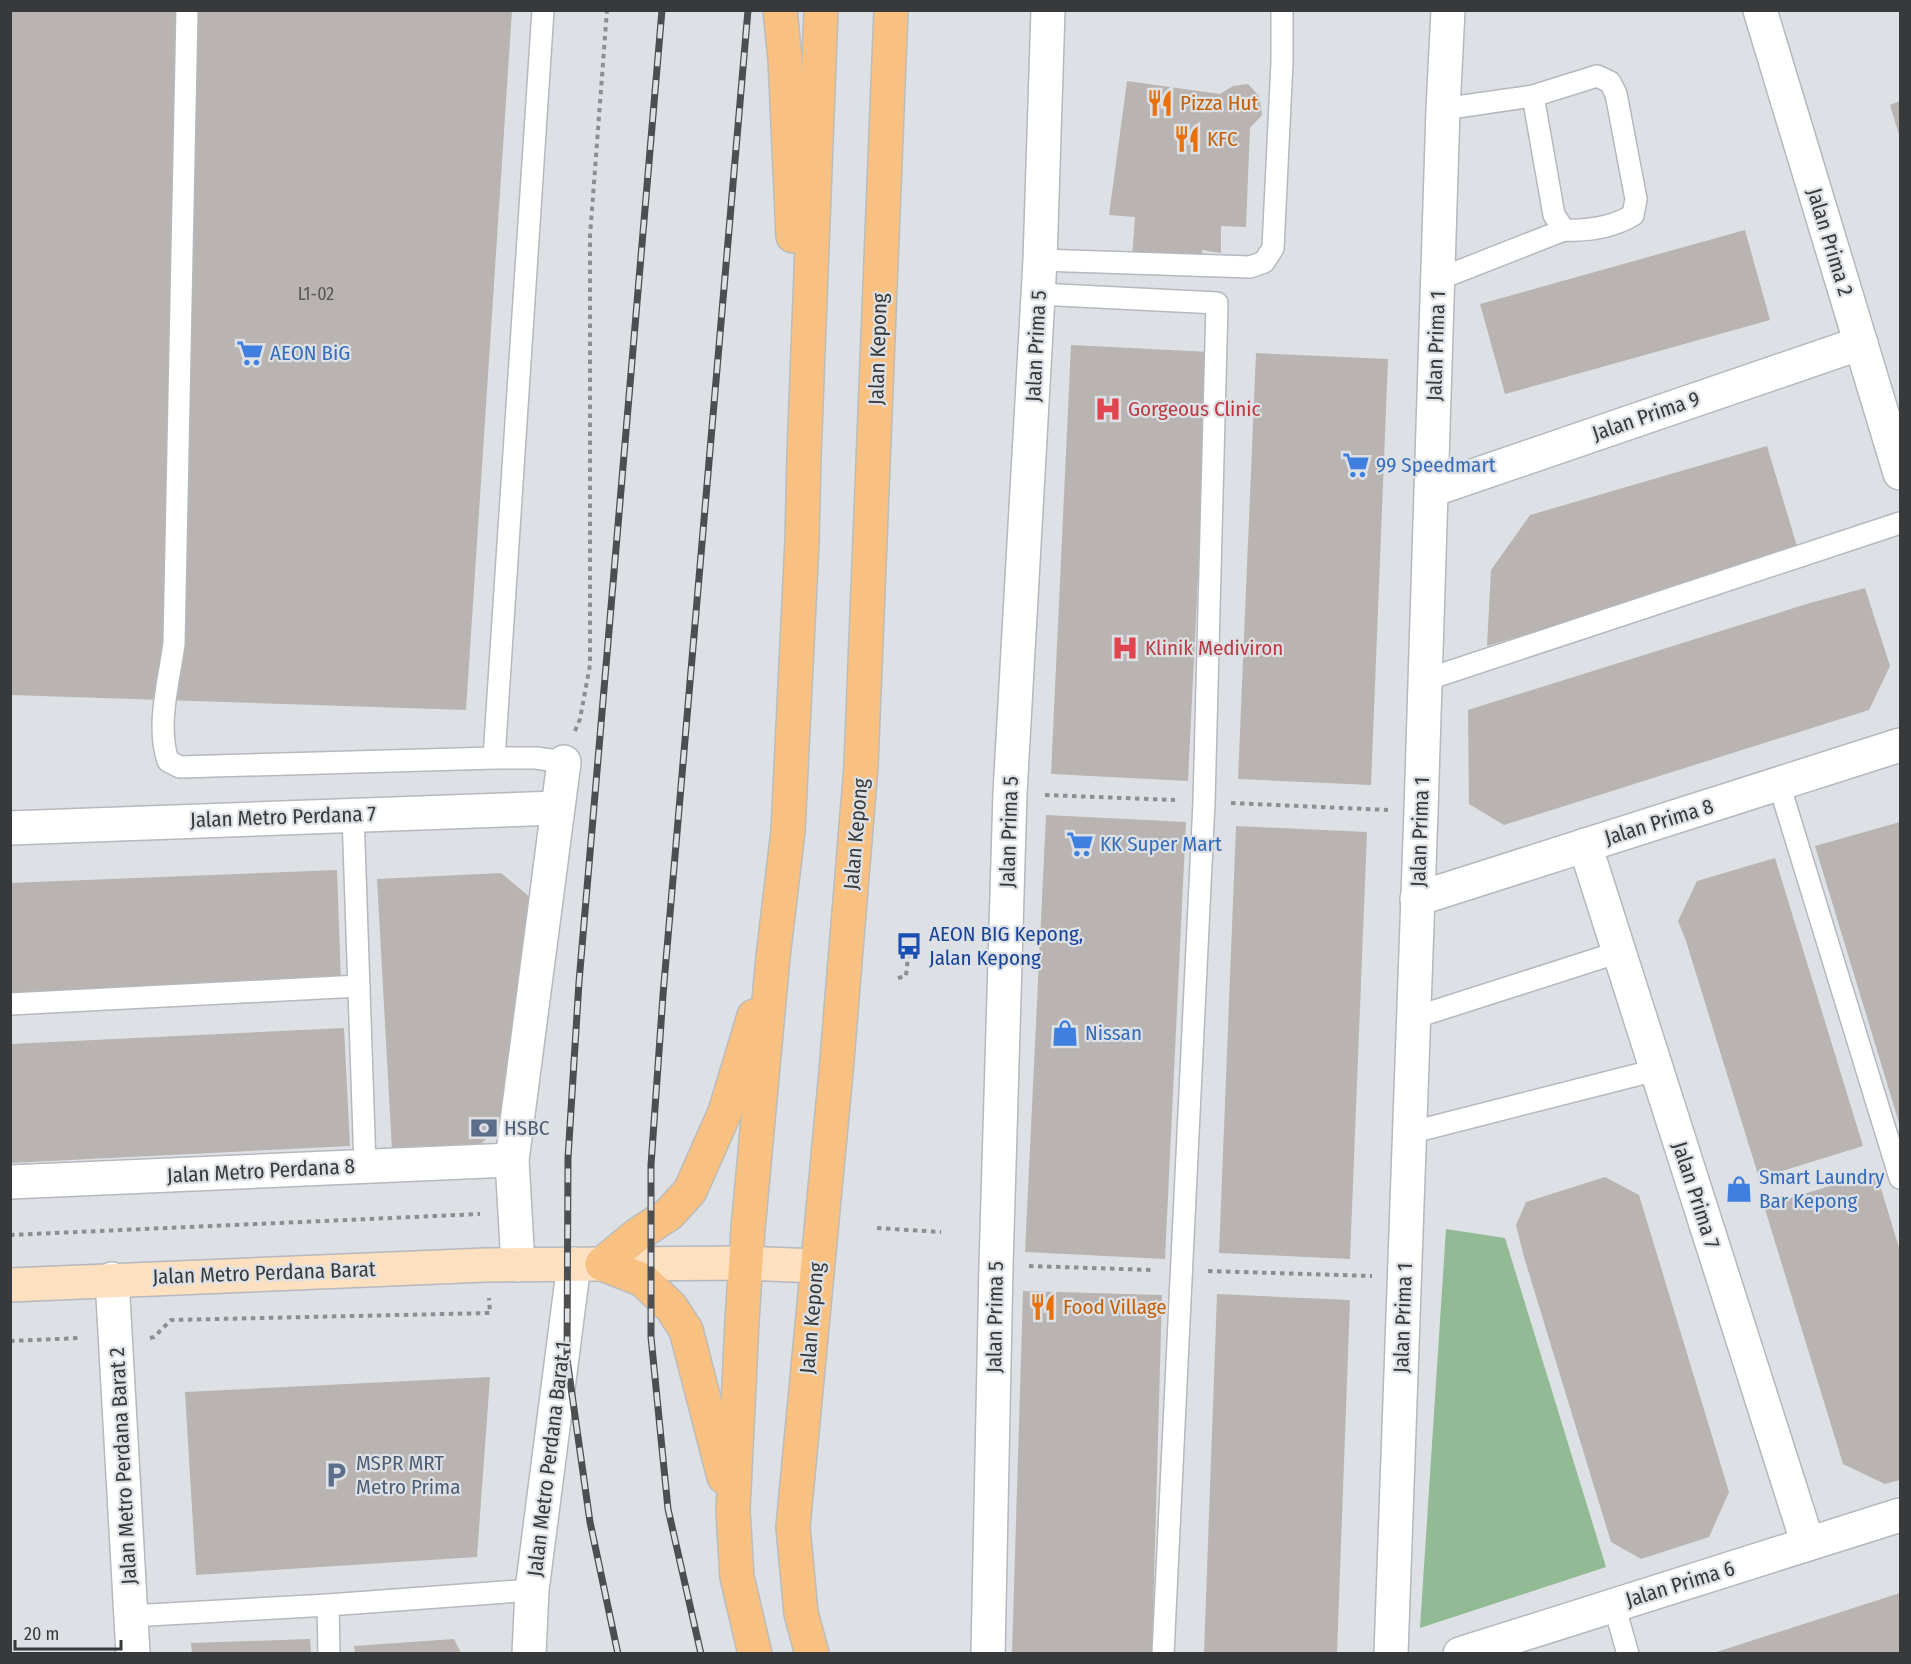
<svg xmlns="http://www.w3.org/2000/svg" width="1911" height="1664" viewBox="0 0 1911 1664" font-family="'Fira Sans Condensed',sans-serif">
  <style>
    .green { fill: #92ba94 }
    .building { fill: #b9b4b1 }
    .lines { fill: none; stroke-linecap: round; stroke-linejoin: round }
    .lane-casing { stroke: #b5b8bd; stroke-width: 24 }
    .street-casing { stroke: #b5b8bd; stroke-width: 36 }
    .secondary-casing { stroke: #b5b8bd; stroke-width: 36 }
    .primary-casing { stroke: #bbbcbc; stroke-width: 36 }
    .path { stroke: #8c8f92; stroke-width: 4; stroke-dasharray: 4.5 4.5; stroke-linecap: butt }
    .lane { stroke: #fff; stroke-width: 21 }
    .street { stroke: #fff; stroke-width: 33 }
    .secondary { stroke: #fce0c0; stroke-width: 33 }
    .primary { stroke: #f9c181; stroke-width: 33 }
    .rail-casing { stroke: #4c4e4f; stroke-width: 7 }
    .rail { stroke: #dde1e5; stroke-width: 4.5; stroke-dasharray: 14; stroke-linecap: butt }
    .labels { text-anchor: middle; stroke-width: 4.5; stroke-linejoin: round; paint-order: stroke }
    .number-label { font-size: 18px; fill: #585858 }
    .food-label { font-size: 21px; fill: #c56008; stroke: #dde1e5; text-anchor: start }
    .street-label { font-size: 21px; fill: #37393a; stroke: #dde1e5 }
    .shop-label { font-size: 21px; fill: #366cbe; stroke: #dde1e5; text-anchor: start }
    .health-label { font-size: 21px; fill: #be3a42; stroke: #dde1e5; text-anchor: start }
    .transit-label { font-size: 21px; fill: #164399; stroke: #dde1e5; text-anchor: start }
    .service-label { font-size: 21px; fill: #4e5e75; stroke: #dde1e5; text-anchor: start }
  </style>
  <rect width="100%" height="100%" fill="#dde1e5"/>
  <!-- green -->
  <polygon class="green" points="1446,1229 1505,1238 1606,1567 1420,1628"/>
  <!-- building -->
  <g class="building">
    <polygon points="10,10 512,10 466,710 10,695"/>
    <polygon points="1127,81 1220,94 1233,86 1248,84 1259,96 1262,115 1250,128 1246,227 1221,226 1221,253 1202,250 1204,263 1132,258 1135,217 1109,215"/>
    <polygon points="1900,101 1900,138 1890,105"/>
    <polygon points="1745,230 1770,320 1505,394 1480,304"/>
    <polygon points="1071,345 1209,352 1188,781 1051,774"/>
    <polygon points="1256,353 1388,359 1371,785 1238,779"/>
    <polygon points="1767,446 1799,553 1487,646 1491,570 1530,515"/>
    <polygon points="1865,588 1890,666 1869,710 1504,825 1469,804 1468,710 1810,603"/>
    <polygon points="1046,815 1186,822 1165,1259 1025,1252"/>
    <polygon points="1900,822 1900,1126 1815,846"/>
    <polygon points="1236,826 1367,832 1350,1259 1219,1253"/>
    <polygon points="1775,858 1863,1146 1759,1178 1686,941 1678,921 1697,881"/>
    <polygon points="337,870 341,982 10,996 10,883"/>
    <polygon points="501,873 532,899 508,1119 474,1150 392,1150 377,879"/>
    <polygon points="344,1028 350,1146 10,1163 10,1044"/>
    <polygon points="1876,1172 1900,1251 1900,1480 1885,1484 1843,1464 1764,1206"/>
    <polygon points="1605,1177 1639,1195 1729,1492 1709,1537 1641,1559 1611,1542 1524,1257 1516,1225 1526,1202"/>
    <polygon points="1023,1291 1162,1295 1152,1653 1012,1653"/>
    <polygon points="1217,1294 1350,1300 1337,1653 1204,1653"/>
    <polygon points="490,1377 477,1557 196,1575 185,1392"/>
    <polygon points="1900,1593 1900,1653 1713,1653 1732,1647"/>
    <polygon points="310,1639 311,1653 192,1653 191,1643"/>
    <polygon points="454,1639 461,1653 355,1653 354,1646"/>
  </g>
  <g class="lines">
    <defs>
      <g id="lane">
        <path d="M187,10L174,644C169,681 156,725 168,761L180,767L494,758H536L564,762"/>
        <path d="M1443,109L1533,96L1597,76L1610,82L1616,94L1636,199L1633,215C1613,227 1587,231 1564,230L1554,215L1533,96"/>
        <polyline points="1040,260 1250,267 1264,262 1273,248 1282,62 1282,10"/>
        <polyline points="1439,279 1564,230"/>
        <polyline points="1039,294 1217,303 1204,802 1163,1654"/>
        <polyline points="1425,680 1900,523"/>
        <polyline points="494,758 543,10"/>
        <polyline points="1779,784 1900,1178"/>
        <polyline points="353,814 365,1166"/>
        <polyline points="10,1004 359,986"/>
        <polyline points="1413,1018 1619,952"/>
        <polyline points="1409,1133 1656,1070"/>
        <polyline points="328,1605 329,1654"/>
        <polyline points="1614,1605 1628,1654"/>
        <polyline points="131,1616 328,1605 532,1590"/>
      </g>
      <g id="street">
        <polyline points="1760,10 1900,473"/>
        <polyline points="1432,490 1861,343"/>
        <polyline points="10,828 557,808"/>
        <polyline points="1585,845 1808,1544"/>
        <polyline points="1417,899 1900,745"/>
        <polyline points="10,1182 512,1160"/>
        <polyline points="518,1265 512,1160 564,762"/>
        <polyline points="112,1279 133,1654"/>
        <polyline points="529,1654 532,1590 574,1264"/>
        <polyline points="988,1654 996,1266 1010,793 1040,260 1048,10"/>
        <polyline points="1391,1654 1421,811 1443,109 1448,10"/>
        <polyline points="1460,1654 1900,1515"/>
      </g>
      <polyline id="secondary" points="10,1285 486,1265 746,1263 817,1266"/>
      <g id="primary">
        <polyline points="780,10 785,59 793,236"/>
        <polyline points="724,1477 686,1330 671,1307 643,1280 602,1264 637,1235 669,1214 690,1191 725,1112 754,1016"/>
        <polyline points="755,1654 737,1577 733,1511 742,1321 748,1229 773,957 788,831 802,541 804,456 821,10"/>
        <polyline points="812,1654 801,1613 793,1527 836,1072 861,766 891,10"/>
      </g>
    </defs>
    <!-- lane casing -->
    <use href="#lane" class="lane-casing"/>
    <!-- street casing -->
    <use href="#street" class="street-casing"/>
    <!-- secondary casing -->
    <use href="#secondary" class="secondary-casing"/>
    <!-- primary casing -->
    <use href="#primary" class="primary-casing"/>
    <!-- path -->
    <g class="path">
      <polyline points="575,731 580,719 590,665 590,236 607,10"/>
      <polyline points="1045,795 1175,800"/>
      <polyline points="1231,803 1388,810"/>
      <polyline points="898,978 906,976 909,946 906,944 902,946"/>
      <polyline points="877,1228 941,1232"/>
      <polyline points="10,1235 480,1214"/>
      <polyline points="1029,1266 1153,1270"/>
      <polyline points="1208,1271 1372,1276"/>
      <polyline points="150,1338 154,1337 171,1320 490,1313 489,1298"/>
      <polyline points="10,1341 80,1338"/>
    </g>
    <!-- lane -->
    <use href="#lane" class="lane"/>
    <!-- street -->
    <use href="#street" class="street"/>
    <!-- secondary -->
    <use href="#secondary" class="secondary"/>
    <!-- primary -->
    <use href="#primary" class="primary"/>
    <defs>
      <g id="rail">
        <polyline points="618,1654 590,1522 567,1359 568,1158 579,982 662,10"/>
        <polyline points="701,1654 668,1509 651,1337 651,1165 663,995 748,10"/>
      </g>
    </defs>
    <!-- rail casing -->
    <use href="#rail" class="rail-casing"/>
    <!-- rail -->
    <use href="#rail" class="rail"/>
  </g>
  <!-- icons -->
  <defs>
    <symbol id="restaurant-bare" viewBox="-9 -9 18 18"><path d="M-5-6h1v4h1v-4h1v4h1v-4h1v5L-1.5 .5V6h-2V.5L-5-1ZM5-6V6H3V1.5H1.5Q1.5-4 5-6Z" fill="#e8710a" stroke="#dde1e5" stroke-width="2.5" paint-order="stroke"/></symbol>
    <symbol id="supermarket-bare" viewBox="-9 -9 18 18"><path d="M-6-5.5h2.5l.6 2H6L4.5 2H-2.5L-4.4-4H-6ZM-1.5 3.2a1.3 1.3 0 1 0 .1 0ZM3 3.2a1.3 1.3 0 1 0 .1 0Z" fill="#3f7fe0" stroke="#dde1e5" stroke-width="2.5" paint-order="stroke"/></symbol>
    <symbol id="hospital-bare" viewBox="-9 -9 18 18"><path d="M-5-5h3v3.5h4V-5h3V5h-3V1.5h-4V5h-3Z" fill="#e0444e" stroke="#dde1e5" stroke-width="2.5" paint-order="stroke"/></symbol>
    <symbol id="bus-bare" viewBox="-9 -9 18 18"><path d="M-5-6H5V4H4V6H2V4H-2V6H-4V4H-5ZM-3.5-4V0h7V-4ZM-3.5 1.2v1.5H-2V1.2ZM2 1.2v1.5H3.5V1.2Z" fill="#1a4fb4" stroke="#dde1e5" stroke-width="2.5" paint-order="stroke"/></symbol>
    <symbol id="shop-bare" viewBox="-9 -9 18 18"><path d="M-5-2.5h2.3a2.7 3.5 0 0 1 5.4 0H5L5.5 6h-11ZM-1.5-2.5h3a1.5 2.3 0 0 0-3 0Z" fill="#3f7fe0" stroke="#dde1e5" stroke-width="2.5" paint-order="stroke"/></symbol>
    <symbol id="bank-bare" viewBox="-9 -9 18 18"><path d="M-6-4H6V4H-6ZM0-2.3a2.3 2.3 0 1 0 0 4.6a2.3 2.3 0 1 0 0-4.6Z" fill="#5c6f8a" stroke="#dde1e5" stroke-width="2.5" paint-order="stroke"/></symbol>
    <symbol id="parking-bare" viewBox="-9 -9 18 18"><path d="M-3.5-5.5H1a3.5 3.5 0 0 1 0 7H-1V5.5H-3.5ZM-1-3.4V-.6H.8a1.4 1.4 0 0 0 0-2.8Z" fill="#5c6f8a" stroke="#dde1e5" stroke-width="2.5" paint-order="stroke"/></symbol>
  </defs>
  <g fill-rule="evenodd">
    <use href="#restaurant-bare" x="1141" y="84" width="38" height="38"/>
    <use href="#restaurant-bare" x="1168" y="120" width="38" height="38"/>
    <use href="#supermarket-bare" x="231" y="334" width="38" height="38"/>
    <use href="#hospital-bare" x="1089" y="390" width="38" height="38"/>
    <use href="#supermarket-bare" x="1337" y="446" width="38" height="38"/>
    <use href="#hospital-bare" x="1106" y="629" width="38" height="38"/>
    <use href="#supermarket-bare" x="1061" y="825" width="38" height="38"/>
    <use href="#bus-bare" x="890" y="927" width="38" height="38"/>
    <use href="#shop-bare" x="1046" y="1014" width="38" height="38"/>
    <use href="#bank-bare" x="465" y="1109" width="38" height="38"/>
    <use href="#shop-bare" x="1720" y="1170" width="38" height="38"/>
    <use href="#restaurant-bare" x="1024" y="1288" width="38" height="38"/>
    <use href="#parking-bare" x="317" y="1456" width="38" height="38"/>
  </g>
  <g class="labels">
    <!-- number labels -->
    <g class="number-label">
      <text x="316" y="300">L1-02</text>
    </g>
    <!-- food labels -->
    <g class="food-label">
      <text x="1180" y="110">Pizza Hut</text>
      <text x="1207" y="146">KFC</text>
      <text x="1063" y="1314">Food Village</text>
    </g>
    <!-- street labels -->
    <g class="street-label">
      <text transform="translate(1830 242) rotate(73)" y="7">Jalan Prima 2</text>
      <text transform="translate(1036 346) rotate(-87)" y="7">Jalan Prima 5</text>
      <text transform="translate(1436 346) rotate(-88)" y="7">Jalan Prima 1</text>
      <text transform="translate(878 349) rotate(-88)" y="7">Jalan Kepong</text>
      <text transform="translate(1646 416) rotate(-19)" y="7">Jalan Prima 9</text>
      <text transform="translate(283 817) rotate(-2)" y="7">Jalan Metro Perdana 7</text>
      <text transform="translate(1659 822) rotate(-17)" y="7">Jalan Prima 8</text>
      <text transform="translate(1009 832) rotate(-88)" y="7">Jalan Prima 5</text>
      <text transform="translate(1420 832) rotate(-88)" y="7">Jalan Prima 1</text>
      <text transform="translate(856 834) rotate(-85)" y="7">Jalan Kepong</text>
      <text transform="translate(261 1171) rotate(-3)" y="7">Jalan Metro Perdana 8</text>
      <text transform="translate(1696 1195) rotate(72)" y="7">Jalan Prima 7</text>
      <text transform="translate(264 1273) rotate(-2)" y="7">Jalan Metro Perdana Barat</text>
      <text transform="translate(995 1317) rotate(-89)" y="7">Jalan Prima 5</text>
      <text transform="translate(812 1318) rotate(-85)" y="7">Jalan Kepong</text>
      <text transform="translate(1403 1318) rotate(-88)" y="7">Jalan Prima 1</text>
      <text transform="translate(549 1459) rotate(-83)" y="7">Jalan Metro Perdana Barat 1</text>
      <text transform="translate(123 1466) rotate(-93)" y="7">Jalan Metro Perdana Barat 2</text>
      <text transform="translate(1680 1584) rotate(-17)" y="7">Jalan Prima 6</text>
    </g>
    <!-- shop labels -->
    <g class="shop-label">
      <text x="270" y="360">AEON BiG</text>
      <text x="1376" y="472">99 Speedmart</text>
      <text x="1100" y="851">KK Super Mart</text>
      <text x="1085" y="1040">Nissan</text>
      <text x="1759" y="1184">Smart Laundry<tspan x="1759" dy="24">Bar Kepong</tspan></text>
    </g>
    <!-- health labels -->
    <g class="health-label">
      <text x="1128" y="416">Gorgeous Clinic</text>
      <text x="1145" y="655">Klinik Mediviron</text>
    </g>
    <!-- transit labels -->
    <g class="transit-label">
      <text x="929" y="941">AEON BIG Kepong,<tspan x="929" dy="24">Jalan Kepong</tspan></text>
    </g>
    <!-- service labels -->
    <g class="service-label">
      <text x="504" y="1135">HSBC</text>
      <text x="356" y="1470">MSPR MRT<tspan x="356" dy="24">Metro Prima</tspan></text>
    </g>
  </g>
  <!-- border -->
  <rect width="1911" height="1664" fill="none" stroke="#37393a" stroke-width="24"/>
  <!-- scale -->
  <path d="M15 1640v9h106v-9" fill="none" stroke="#37393a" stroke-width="3"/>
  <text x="24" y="1640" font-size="18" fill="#37393a" stroke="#dde1e5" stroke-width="4.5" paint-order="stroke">20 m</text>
</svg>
